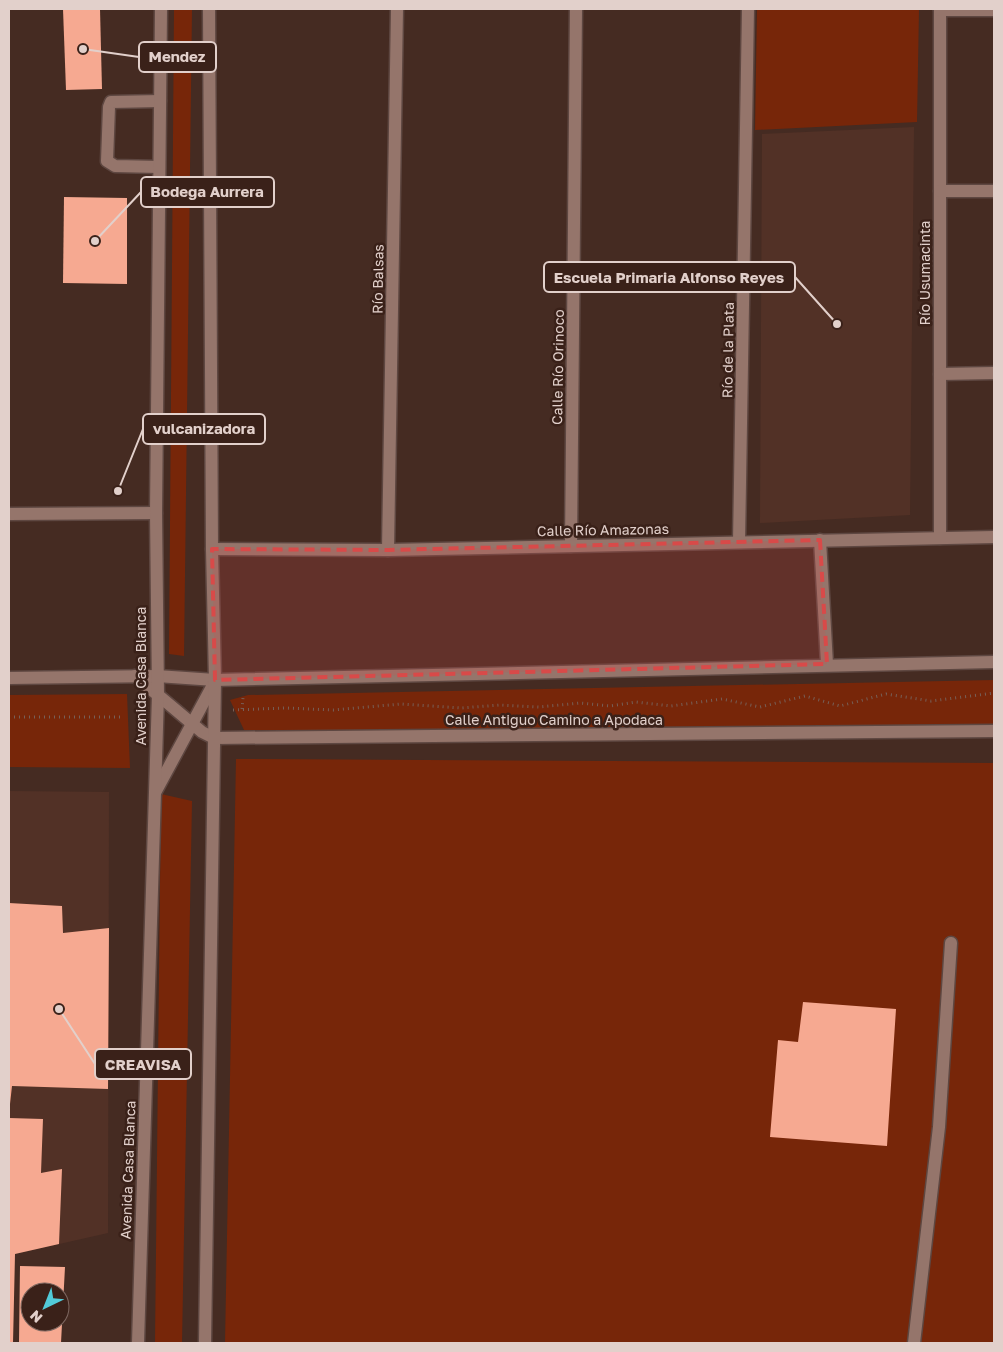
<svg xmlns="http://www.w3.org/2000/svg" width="1003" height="1352" viewBox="0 0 1003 1352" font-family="'Golos Text',sans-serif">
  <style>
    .built { fill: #523126 }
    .green { fill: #772609 }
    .building { fill: #f6a991; fill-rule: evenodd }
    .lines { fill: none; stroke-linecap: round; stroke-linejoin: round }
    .service-casing { stroke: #5e4741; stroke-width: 15 }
    .minor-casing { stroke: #5e4741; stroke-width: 15 }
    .tertiary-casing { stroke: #5e4741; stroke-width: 15 }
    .path { stroke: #775f57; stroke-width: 3; stroke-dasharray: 1 4; stroke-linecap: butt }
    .service { stroke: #95756b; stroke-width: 12 }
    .minor { stroke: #95756b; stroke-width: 12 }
    .tertiary { stroke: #95756b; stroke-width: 12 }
    .marked { fill: #d84a49; fill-opacity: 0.2; stroke: #d84a49; stroke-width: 4; stroke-dasharray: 10 6; stroke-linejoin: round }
    .labels { text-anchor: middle; stroke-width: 5; stroke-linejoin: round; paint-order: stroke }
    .street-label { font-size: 14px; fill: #e2d0cb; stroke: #3a2119 }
    .leader { fill: none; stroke: #e2d0cb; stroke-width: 2 }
    .callout-dot { fill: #e2d0cb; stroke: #3a2119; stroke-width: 2 }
    .callout { fill: #3a2119; stroke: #e2d0cb; stroke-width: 2 }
    .callout-label { font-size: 15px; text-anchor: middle; font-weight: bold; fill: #e2d0cb }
  </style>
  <rect width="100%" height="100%" fill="#452b22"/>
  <!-- built -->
  <g class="built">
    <polygon points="914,127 910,515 760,523 762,134"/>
    <polygon points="9,791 109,792 108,1233 15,1254 13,1343 9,1343"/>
  </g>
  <!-- green -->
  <g class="green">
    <polygon points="174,9 192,9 184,656 169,654"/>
    <polygon points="757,9 919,9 917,122 755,130"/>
    <polygon points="994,680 994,726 730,733 244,730 230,700 248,695"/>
    <polygon points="127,694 130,768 9,767 9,695"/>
    <polygon points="236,759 994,763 994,1343 225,1343"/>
    <polygon points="161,794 192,801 182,1343 155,1343"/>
  </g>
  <!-- building -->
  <g class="building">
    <polygon points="63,9 100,9 102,89 66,90"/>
    <polygon points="64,197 127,198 127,284 63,283"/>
    <polygon points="9,903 62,906 63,933 109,928 108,1089 12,1086 9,1113"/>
    <polygon points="803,1002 896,1009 887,1146 770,1137 778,1040 798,1042"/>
    <polygon points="9,1118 43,1119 41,1173 62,1169 59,1244 15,1254 13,1343 9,1343"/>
    <path d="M20,1266L65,1267L61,1343H19ZM30,1292H60V1322H30Z"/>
  </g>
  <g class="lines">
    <defs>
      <g id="service">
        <polyline points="159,167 115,166 107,161 109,107 111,102 160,101"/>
        <polyline points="914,1343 939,1127 951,943"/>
      </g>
      <g id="minor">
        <polyline points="940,9 940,538"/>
        <polyline points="940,10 994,10"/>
        <polyline points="940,191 994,191"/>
        <polyline points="940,374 994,373"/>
        <polyline points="9,514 156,513"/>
        <polyline points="820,540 827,664"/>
        <polyline points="739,542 748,9"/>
        <polyline points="571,546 576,9"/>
        <polyline points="212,549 388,550 994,537"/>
        <polyline points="388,550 397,9"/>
        <polyline points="135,676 158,695"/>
        <polyline points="9,678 157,676"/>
      </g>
      <g id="tertiary">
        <polyline points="157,676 215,680 994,662"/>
        <polyline points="158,695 202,732 214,738 994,731"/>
        <polyline points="156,791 214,683"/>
        <polyline points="138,1343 158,695 156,513 161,9"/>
        <polyline points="205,1343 215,680 212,549 209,9"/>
      </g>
    </defs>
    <!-- service casing -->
    <use href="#service" class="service-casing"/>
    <!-- minor casing -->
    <use href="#minor" class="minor-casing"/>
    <!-- tertiary casing -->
    <use href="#tertiary" class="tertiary-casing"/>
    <!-- path -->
    <g class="path">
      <polyline points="242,709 243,698"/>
      <polyline points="233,710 285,708 333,710 401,704 461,708 500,705 539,707 580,703 610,706 636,702 671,706 722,699 760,707 805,696 840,706 886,694 931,701 994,693"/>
      <polyline points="9,717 121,717"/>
    </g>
    <!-- service -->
    <use href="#service" class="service"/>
    <!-- minor -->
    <use href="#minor" class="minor"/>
    <!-- tertiary -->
    <use href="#tertiary" class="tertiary"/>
  </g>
  <!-- marked area -->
  <path class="marked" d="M820,540L827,664L215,680L212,549L388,550Z"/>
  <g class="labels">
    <!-- street labels -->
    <g class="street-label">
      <text transform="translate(925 273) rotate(-90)" y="5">Río Usumacinta</text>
      <text transform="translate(378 279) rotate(-89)" y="5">Río Balsas</text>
      <text transform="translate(728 350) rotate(-89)" y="5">Río de la Plata</text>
      <text transform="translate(558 367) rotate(-89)" y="5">Calle Río Orinoco</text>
      <text transform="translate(603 530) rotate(-1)" y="5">Calle Río Amazonas</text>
      <text transform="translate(141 676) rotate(-90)" y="5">Avenida Casa Blanca</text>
      <text x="554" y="725">Calle Antiguo Camino a Apodaca</text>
      <text transform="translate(128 1170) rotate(-88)" y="5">Avenida Casa Blanca</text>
    </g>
  </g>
  <!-- callouts -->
  <path class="leader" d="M83 49L139 57M95 241L141 192M837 324L795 277M118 491L143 429M59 1009L95 1064"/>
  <g class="callout-dot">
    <circle cx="83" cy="49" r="5"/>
    <circle cx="95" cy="241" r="5"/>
    <circle cx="837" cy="324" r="5"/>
    <circle cx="118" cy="491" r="5"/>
    <circle cx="59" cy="1009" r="5"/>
  </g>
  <g class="callout">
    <rect x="139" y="42" width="77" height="30" rx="5"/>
    <rect x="141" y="177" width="133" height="30" rx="5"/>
    <rect x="544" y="262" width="251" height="30" rx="5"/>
    <rect x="143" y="414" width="122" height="30" rx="5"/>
    <rect x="95" y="1049" width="96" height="30" rx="5"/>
  </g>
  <g class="callout-label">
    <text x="177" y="62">Mendez</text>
    <text x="207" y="197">Bodega Aurrera</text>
    <text x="669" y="283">Escuela Primaria Alfonso Reyes</text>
    <text x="204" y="434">vulcanizadora</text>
    <text x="143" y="1070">CREAVISA</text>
  </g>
  <!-- border -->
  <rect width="1003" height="1352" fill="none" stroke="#e2d0cb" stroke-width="20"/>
  <!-- north arrow -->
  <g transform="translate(45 1307) rotate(223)"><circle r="24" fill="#3a2119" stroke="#7d6760"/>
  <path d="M0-4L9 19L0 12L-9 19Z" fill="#52cbd9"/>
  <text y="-8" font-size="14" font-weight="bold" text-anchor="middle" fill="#e2d0cb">N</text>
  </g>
</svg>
